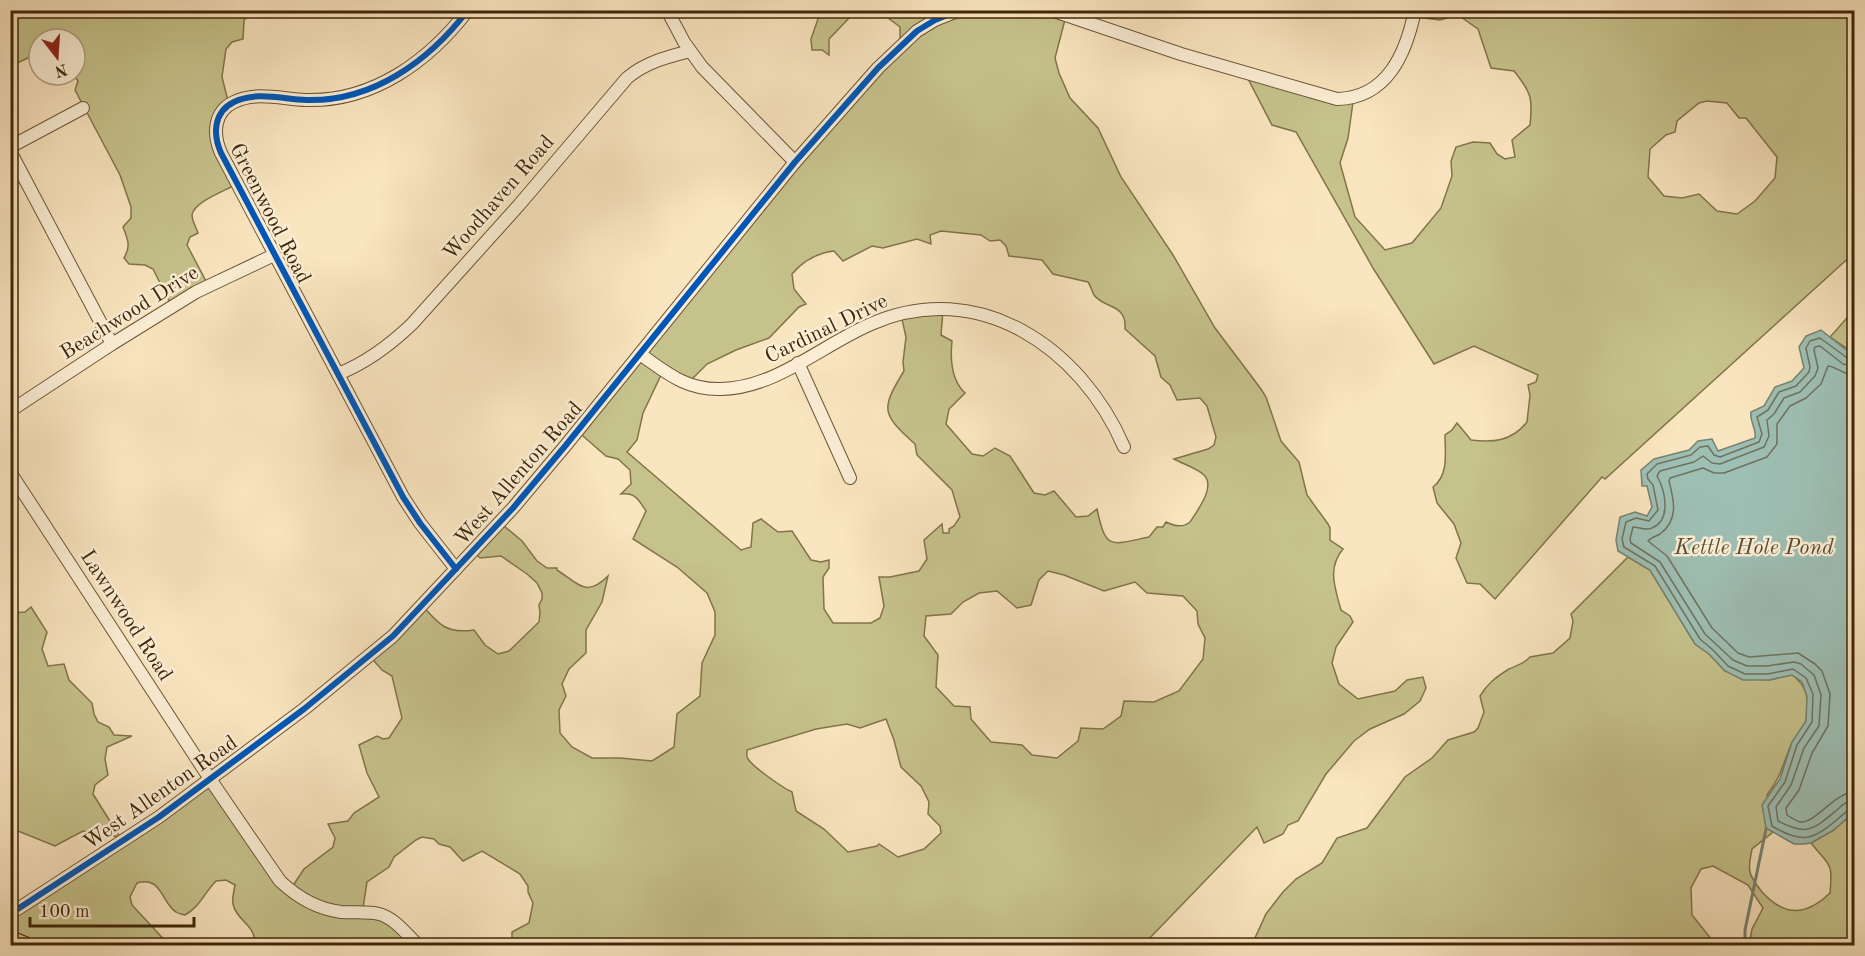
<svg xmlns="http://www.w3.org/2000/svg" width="1865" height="956" viewBox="0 0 1865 956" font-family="'Old Standard TT',serif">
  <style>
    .green { fill: #c6c28c; stroke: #83744a; stroke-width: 1.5; fill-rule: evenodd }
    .water { fill: #9ebfb4; stroke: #788270; stroke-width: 1.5 }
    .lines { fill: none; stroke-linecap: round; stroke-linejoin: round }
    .shore { stroke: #6f735e; stroke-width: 1.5 }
    .stream { stroke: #788270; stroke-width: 3 }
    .minor-casing { stroke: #6e5636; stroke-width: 14 }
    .highway-casing { stroke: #402709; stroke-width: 20 }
    .minor { stroke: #fbeed5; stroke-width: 12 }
    .highway { stroke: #ecc280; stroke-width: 18 }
    .cycleway-casing { stroke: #fbeed5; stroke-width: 10 }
    .cycleway { stroke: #0057b8; stroke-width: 6 }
    .labels { text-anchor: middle; stroke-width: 5; stroke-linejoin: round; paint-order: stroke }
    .street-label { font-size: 21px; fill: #402709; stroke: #fbeed5 }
    .water-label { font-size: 22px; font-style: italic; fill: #584d34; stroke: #fbeed5 }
  </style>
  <rect width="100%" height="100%" fill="#f9e5bf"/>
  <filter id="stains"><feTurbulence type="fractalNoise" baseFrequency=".00333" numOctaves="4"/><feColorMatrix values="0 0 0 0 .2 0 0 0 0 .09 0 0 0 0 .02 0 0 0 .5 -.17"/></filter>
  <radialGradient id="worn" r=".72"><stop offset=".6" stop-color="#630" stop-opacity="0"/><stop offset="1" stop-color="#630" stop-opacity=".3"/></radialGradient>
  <!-- green -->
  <g class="green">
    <path d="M964,10H1051L1066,16L1055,58L1059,73L1070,98L1098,128L1121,177L1173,255L1215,328L1261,389L1266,397L1281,441L1299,462L1307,495L1328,524L1330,528V540L1343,549C1327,568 1335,588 1341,610L1350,616L1353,622L1336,647L1332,663L1339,684L1358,699L1395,691L1407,680L1423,677L1426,688L1420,701L1404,714L1370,729L1354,741L1326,774L1298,821L1288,825L1283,834L1264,843L1257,827L1143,945H505L512,938V932L529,923L533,903L528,892V886L520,874L482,851L463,861L450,847L439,844L434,839L422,837L416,840L394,857L389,867L367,882L363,908L397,925L419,945H254C258,926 236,921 233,904C232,899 234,890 235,885L226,880L216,881C204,893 200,907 185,915C182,914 179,914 176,912C162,904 162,875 137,883L130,897L132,905L169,945L27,946L11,939V911L119,840L206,777L255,848L292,887L304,869L333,847L335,838L328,824L348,821L354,813L379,797L367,773L359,745L377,736L383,739L389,738L402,718L392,676L382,670L367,653L422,605C439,625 447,634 474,630L485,645L498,654L509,651L539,622L540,613L539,605L542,599V593L537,583L527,574L501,556L480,558L471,549L498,521L522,541L537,561L547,568H557V570C579,584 586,598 608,576L602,602L586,630V653L569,669L562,684L566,696L559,710L560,733L572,747L592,758H620L652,761L674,747L677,714L700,696L702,663L715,635V612L707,593L677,567L633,539L646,511C639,500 635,492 621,494L631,484L630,470L618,459L606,456L575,429L900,47V27L884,15L864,11H932L935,19ZM941,231L981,235L990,241L1000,240L1006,246L1009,256L1042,260L1053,274L1088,282C1091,286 1092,292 1094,295C1104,309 1127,303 1125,329L1155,356L1161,377L1170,385L1177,400L1200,398L1207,406L1216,437L1214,445L1208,449L1174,459C1183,464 1197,468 1204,475C1216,487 1197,511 1190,522C1183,528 1174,526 1166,522L1163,527H1157L1149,537C1110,545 1106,551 1097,509L1088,516L1076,517L1054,491L1045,495L1034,493L1010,456L995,448L983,456L972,454L946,424L949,409L965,393C951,380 950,360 952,341L941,335L943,310L901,315L906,337L903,362L904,371C880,410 882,414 915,444L917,455L952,490L960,517L954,526L949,529V533H943L942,524L924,540L927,559L919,571L890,577H879L884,606L880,618L871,623H833L824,609L823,577L829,568V560L821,562L811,560L792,531L778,532L761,519L753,523L751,547L741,550L627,452L637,440L643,413L662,373L687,384L707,364L736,350L769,338L799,307L806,304L794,289L792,274C803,261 817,253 834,251L843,261L872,246L883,248L917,239L931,244L930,235ZM1048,571L1064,575L1104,591L1135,582L1147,593L1183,596L1197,611L1198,624L1205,638L1203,659L1179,691L1154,702L1124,701L1121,716L1103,729L1081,728L1078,741L1057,758L1032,755L1022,745L991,742L971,719L970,707L954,706L936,687L938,655L924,636L926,616L951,614L963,602L979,593L997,591L1017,608L1031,605L1039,580ZM886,719L894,740L901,767L921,786L929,802L928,814L940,826L941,833L924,849L898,857L879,844L877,846L848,852L824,829L796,811L792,792C783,788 753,767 748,759C746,756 747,754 747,750L816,729L847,724L860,728Z"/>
    <path d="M11,11H313L279,14L257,11L244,20L243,39L232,42L226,49L222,77L228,101L216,126L235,185C224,191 194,202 192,215C192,221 196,227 198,233L190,237L187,245L207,283L170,303L153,269L145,265L129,264L124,258C131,246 128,240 123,227L131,218V207L120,175L75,90L78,81L74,75L75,39H39V56L34,55L11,66Z"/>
    <path d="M814,11H819L822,16C840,21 843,10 859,11L852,15L829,39V55L822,50H812L811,39L818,19Z"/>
    <path d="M1416,11H1854V253L1605,479L1602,477L1495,599L1480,584L1467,583L1456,558L1461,543L1454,524L1437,503L1433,487C1449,475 1445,453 1445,435L1452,430L1457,423L1471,440C1493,443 1512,441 1527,422L1530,395L1528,385L1536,382L1538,375L1474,346L1434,364L1373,268L1296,132L1272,125L1246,75L1353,102L1348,138L1340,163L1355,217L1385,250L1412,243L1441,208L1452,176L1451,161L1456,147L1473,142L1490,143L1497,154L1505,159L1515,157L1512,140L1530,125C1533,98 1531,92 1514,71L1491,68L1478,29L1458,15L1440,20L1416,17ZM1707,101L1727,103L1739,118H1746L1777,157L1775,178L1755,201L1737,214L1717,211L1699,194L1682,198L1664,196L1648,177L1650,149L1666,135L1675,132L1677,121L1699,103Z"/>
    <polygon points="1854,310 1854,353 1830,337"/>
    <path d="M1628,557L1650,570L1695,644L1709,654L1725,671L1769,680L1792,675C1807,685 1811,703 1806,721C1804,729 1795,736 1791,745C1782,766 1782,775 1767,795L1772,833L1752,849C1751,856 1748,865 1750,872C1752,880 1757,885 1762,892C1785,917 1806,916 1830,893C1833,861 1830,867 1811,843L1834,830L1854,812V945H1749L1752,929L1763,908L1748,885L1713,866L1701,869L1691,888L1692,915L1716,945L1247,946L1254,940L1266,914L1283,892L1296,879L1322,863L1337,838L1367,828L1405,777L1432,758L1448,740L1474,732L1478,728L1484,712L1480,696C1487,684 1496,677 1509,669C1517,665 1524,664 1530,657L1553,653L1570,638L1573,621L1571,614Z"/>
    <polygon points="31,607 47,632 42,649 48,666 64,664 69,680 92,703 94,714 98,722 109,727 114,735 132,736 107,747 105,759 108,775 95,785 93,794 120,837 83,831 55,846 18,831 11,836 11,613 25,612"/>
  </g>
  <!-- water -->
  <path class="water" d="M1821,330L1849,352L1854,353V812L1834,830L1811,843L1804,844H1794L1766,828L1762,805L1780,779L1792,742L1806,721L1807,696L1802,682L1792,675L1769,680H1743L1725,671L1709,654L1695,644L1650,570L1618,551L1616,540L1620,517L1635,512L1647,516L1652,507L1647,486H1642L1641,470L1654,459L1689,450L1698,441L1712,439L1718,451L1755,438C1757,429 1749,421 1751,412L1764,406L1775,387L1792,381L1804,368L1799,347L1806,336Z"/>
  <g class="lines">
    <!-- shore -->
    <g class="shore">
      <path d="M1854,359L1846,357L1820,338L1810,341L1806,348L1810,367L1809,372L1796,386L1779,392L1768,410L1757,417L1762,434L1759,442L1720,457L1714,455L1708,446L1700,447L1691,455L1657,464L1647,474L1648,479L1653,485L1658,510L1649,521L1636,518L1626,522L1622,539L1624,547L1655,566L1700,639L1713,650L1728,666L1745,674H1768L1793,669L1806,678L1813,694L1812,722L1797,745L1785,782L1768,806L1772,826C1802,844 1812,841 1839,818C1844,814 1848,809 1854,808"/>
      <path d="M1854,366L1843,364L1820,346L1815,347L1814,350L1818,368L1815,376L1800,392L1784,398L1774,414L1767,420L1769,436L1764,447L1720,464L1712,463L1703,456L1694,462L1660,471L1657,476C1665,490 1672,520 1652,528C1645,531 1639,527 1633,527L1630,539L1631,543L1660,562L1705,634L1733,660L1747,666H1767L1794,662L1801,664L1814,675L1821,695L1819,726L1804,748L1791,785L1776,807L1778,821C1807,837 1814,829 1838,809C1843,804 1847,801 1854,801"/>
      <path d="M1854,375C1844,375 1835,366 1828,366L1821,384L1806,398L1790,406L1777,424V444L1767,457L1724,473H1714L1703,468L1670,478L1669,481C1674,500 1679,520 1660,534C1655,537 1651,537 1648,541L1667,556L1712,628L1738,653L1749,657L1798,653L1815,664L1822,671L1830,694L1828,726L1812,753L1799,790L1786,808L1787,815C1790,817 1796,821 1800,822C1815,824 1834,793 1854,792"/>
    </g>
    <!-- stream -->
    <polyline class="stream" points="1745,946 1745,930 1766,829"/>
    <defs>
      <g id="minor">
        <polyline points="667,10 684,42 702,67 795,162"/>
        <path d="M1051,10L1181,54L1337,99C1387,98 1406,54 1415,10"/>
        <polyline points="10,147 83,108"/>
        <polyline points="10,151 112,344"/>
        <path d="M640,354C667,373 686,390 721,389C776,388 822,345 871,324C978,277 1081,347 1124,447"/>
        <polyline points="798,363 850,478"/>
        <path d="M338,374C366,363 389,346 412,324L519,205L627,78C646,62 667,57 690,51"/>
        <polyline points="10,411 112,344 196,292 274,255"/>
        <path d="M10,472L210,779L280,881C297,897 317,909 341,912C353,913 367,911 379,914C395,918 407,935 419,946"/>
        <path d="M456,569L420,523L403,497L221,153C213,135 213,112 234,102C256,91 282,99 306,100C373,102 429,61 468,10"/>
        <polyline points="10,914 159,817 304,709 393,636 513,508 566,445 795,162 878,68 917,31 935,20 960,10"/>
      </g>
      <polyline id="highway" points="10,940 25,946"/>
    </defs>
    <!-- minor casing -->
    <use href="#minor" class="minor-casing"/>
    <!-- highway casing -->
    <use href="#highway" class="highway-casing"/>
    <!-- minor -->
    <use href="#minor" class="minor"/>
    <!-- highway -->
    <use href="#highway" class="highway"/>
    <defs>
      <g id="cycleway">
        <path d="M456,569L420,523L403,497L221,153C213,135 213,112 234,102C256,91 282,99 306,100C373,102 429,61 468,10"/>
        <polyline points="10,914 159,817 304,709 393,636 513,508 566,445 795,162 878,68 917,31 935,20 960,10"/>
      </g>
    </defs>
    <!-- cycleway casing -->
    <use href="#cycleway" class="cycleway-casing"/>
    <!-- cycleway -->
    <use href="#cycleway" class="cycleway"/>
  </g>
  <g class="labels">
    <!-- street labels -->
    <g class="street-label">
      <text transform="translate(498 197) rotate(-49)" y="7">Woodhaven Road</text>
      <text transform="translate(271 213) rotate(63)" y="7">Greenwood Road</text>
      <text transform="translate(129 312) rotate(-32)" y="7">Beachwood Drive</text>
      <text transform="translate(826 328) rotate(-26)" y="7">Cardinal Drive</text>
      <text transform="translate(518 473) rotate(-49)" y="7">West Allenton Road</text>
      <text transform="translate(127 615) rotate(57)" y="7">Lawnwood Road</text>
      <text transform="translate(160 792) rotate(-35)" y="7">West Allenton Road</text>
    </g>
    <!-- water labels -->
    <g class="water-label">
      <text x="1754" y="554">Kettle Hole Pond</text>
    </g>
  </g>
  <!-- margin -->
  <rect width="1865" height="956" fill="none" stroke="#f9e5bf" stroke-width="36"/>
  <rect x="12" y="12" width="1841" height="932" fill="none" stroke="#402709" stroke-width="3"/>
  <rect x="18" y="18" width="1829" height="920" fill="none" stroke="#402709" stroke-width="1.5"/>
  <!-- north arrow -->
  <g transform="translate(57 57) rotate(163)"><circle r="28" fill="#fbeed5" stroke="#b09e83" stroke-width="1.5"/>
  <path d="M0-4.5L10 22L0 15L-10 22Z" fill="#8f2418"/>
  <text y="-9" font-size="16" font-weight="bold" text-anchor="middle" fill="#402709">N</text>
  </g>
  <!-- scale -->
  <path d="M30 917v9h164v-9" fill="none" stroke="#402709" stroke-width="3"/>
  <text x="39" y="917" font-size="18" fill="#402709" stroke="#fbeed5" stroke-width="4.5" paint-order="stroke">100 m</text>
  <rect width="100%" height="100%" filter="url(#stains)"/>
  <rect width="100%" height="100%" fill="url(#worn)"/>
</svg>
